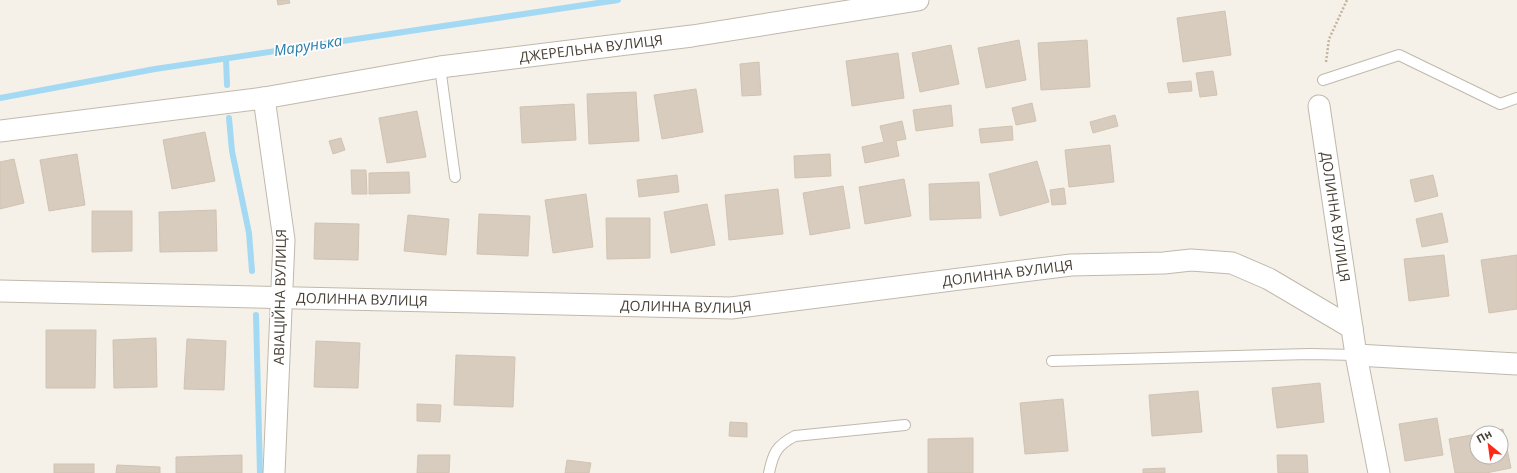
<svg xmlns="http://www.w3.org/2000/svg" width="1517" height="473" viewBox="0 0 1517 473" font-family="'Open Sans',sans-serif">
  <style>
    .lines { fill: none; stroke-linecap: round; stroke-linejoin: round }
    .stream { stroke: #a4d9f3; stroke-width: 6 }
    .building { fill: #d7ccbe; stroke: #d2c3b1 }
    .lane-casing { stroke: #c1b8ab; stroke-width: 12 }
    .street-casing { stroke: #c1b8ab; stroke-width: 23 }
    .path { stroke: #c4b39c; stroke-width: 2.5; stroke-dasharray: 2 2; stroke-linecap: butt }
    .lane { stroke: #fff; stroke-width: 10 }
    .street { stroke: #fff; stroke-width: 21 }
    .labels { text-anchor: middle; stroke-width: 3.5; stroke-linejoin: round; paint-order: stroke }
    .street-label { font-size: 14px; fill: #494137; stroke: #fff }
    .water-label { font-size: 15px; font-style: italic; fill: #287daa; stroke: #fff }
  </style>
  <rect width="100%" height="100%" fill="#f5f1e9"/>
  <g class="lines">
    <!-- stream -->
    <g class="stream">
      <polyline points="226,59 227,85"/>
      <polyline points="0,98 155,69 618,0"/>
      <polyline points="229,118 232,151 249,233 252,271"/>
      <polyline points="256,315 260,473"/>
    </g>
  </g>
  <!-- building -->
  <g class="building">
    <polygon points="277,0 289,0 290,3 278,5"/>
    <polygon points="1225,11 1231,55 1183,62 1177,18"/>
    <polygon points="1019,40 1026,80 986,88 978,48"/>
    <polygon points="1087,40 1090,87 1041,90 1038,43"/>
    <polygon points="951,45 959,84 920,92 912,53"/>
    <polygon points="898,53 904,98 852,106 846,61"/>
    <polygon points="759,62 761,95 742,96 740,64"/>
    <polygon points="1213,71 1217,95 1200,97 1196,73"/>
    <polygon points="1191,81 1192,91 1169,93 1167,83"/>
    <polygon points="696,89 703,132 662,139 654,95"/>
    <polygon points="636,92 639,141 589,144 587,94"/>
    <polygon points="1032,103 1036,121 1016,125 1012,108"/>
    <polygon points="574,104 576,140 522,143 520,107"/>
    <polygon points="951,105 953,126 916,131 913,110"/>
    <polygon points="417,111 426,157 387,163 379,118"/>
    <polygon points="1115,115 1118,126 1093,133 1090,122"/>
    <polygon points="902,121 906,139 896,141 899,156 865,163 862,147 884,142 880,126"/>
    <polygon points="1012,126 1013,140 981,143 979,129"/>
    <polygon points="205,132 215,181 172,189 163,140"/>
    <polygon points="341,138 345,150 333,154 329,141"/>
    <polygon points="1110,145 1114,182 1069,187 1065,150"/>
    <polygon points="77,154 85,205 49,211 40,160"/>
    <polygon points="830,154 831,176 795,178 794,156"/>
    <polygon points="14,159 24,203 0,209 0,162"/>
    <polygon points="1037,161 1049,202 1000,216 989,174"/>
    <polygon points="351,170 366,170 367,194 352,194"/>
    <polygon points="409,172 410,193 369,194 369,173"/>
    <polygon points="677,175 679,192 639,197 637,180"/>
    <polygon points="1433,175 1438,196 1415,202 1410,180"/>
    <polygon points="904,179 911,216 865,224 859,187"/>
    <polygon points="979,182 981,218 930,220 929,184"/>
    <polygon points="843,186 850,228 810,235 803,193"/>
    <polygon points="1064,188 1066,204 1052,205 1050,190"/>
    <polygon points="778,189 783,234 729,240 725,195"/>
    <polygon points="586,194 593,247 553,253 545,200"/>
    <polygon points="707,204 715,245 671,253 664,212"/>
    <polygon points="216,210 217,251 160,252 159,212"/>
    <polygon points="92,211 132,211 132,251 92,252"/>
    <polygon points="1442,213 1448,242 1422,247 1416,219"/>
    <polygon points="479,214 530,216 528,256 477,254"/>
    <polygon points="408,215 449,219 446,255 404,251"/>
    <polygon points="606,218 650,218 650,258 607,259"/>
    <polygon points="315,223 359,224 358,260 314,259"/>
    <polygon points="1444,255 1449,296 1409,301 1404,259"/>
    <polygon points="1517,255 1517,309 1489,313 1481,260"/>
    <polygon points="46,330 96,330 95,388 46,388"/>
    <polygon points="156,338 157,387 114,388 113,340"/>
    <polygon points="187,339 226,341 224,390 184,389"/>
    <polygon points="316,341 360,343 358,388 314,387"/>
    <polygon points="456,355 515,357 513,407 454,405"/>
    <polygon points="1320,383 1324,422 1277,428 1272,388"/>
    <polygon points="1198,391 1202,432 1152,436 1149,395"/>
    <polygon points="1063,399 1068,451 1025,454 1020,403"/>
    <polygon points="417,404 441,405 440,422 417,421"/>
    <polygon points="1437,418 1443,455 1405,461 1399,424"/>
    <polygon points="730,422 747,423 747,437 729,436"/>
    <polygon points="1503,429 1511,468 1486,473 1455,473 1449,439 1477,434 1477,457 1501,457 1501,433 1481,433"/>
    <polygon points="973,438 973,473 928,473 928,439"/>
    <polygon points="242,455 242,473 176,473 176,457"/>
    <polygon points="418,455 450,455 449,473 417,473"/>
    <polygon points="1277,455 1307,455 1308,473 1278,473"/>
    <polygon points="567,460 591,463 589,473 565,473"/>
    <rect x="54" y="464" width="40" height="9"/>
    <polygon points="117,465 160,467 160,473 116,473"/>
    <polygon points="1165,468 1165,473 1143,473 1143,469"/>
  </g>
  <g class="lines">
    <defs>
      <g id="lane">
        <polyline points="440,67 455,177"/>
        <polyline points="1323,80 1399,55 1500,104 1517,98"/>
        <polyline points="1052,361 1310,354 1356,355"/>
        <path d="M769,473C773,453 777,445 795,436L905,425"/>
      </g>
      <g id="street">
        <polyline points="264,98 284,240 274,473"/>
        <path id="s1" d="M1319,106L1356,355L1379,473"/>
        <path id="s2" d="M0,131L264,98L440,67L692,36L918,0"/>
        <path id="s3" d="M0,291L731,308L1071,265L1164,263L1191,260L1232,263L1269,279L1352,328"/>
        <polyline points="1356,355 1517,364"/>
      </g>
    </defs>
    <!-- lane casing -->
    <use href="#lane" class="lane-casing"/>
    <!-- street casing -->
    <use href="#street" class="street-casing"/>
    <!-- path -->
    <polyline class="path" points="1326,62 1329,39 1347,0"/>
    <!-- lane -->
    <use href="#lane" class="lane"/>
    <!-- street -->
    <use href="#street" class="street"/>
  </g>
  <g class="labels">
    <!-- street labels -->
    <g class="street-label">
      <text dy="5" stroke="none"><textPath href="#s2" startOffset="597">ДЖЕРЕЛЬНА ВУЛИЦЯ</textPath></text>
      <text dy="5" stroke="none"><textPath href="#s1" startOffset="112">ДОЛИННА ВУЛИЦЯ</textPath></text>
      <text dy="5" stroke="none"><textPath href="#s3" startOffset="1010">ДОЛИННА ВУЛИЦЯ</textPath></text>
      <text transform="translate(280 297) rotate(-89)" y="5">АВІАЦІЙНА ВУЛИЦЯ</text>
      <text dy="5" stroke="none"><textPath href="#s3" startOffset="362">ДОЛИННА ВУЛИЦЯ</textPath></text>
      <text dy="5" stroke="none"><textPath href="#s3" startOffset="686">ДОЛИННА ВУЛИЦЯ</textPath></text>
    </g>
    <!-- water labels -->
    <g class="water-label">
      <text transform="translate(308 46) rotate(-9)" y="5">Марунька</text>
    </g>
  </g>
  <!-- north arrow -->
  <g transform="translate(1489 445) rotate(331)"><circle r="19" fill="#ffffff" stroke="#b6b3af"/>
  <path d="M0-3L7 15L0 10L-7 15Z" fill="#ff2817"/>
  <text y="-6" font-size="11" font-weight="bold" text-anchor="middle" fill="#494137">Пн</text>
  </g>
</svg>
